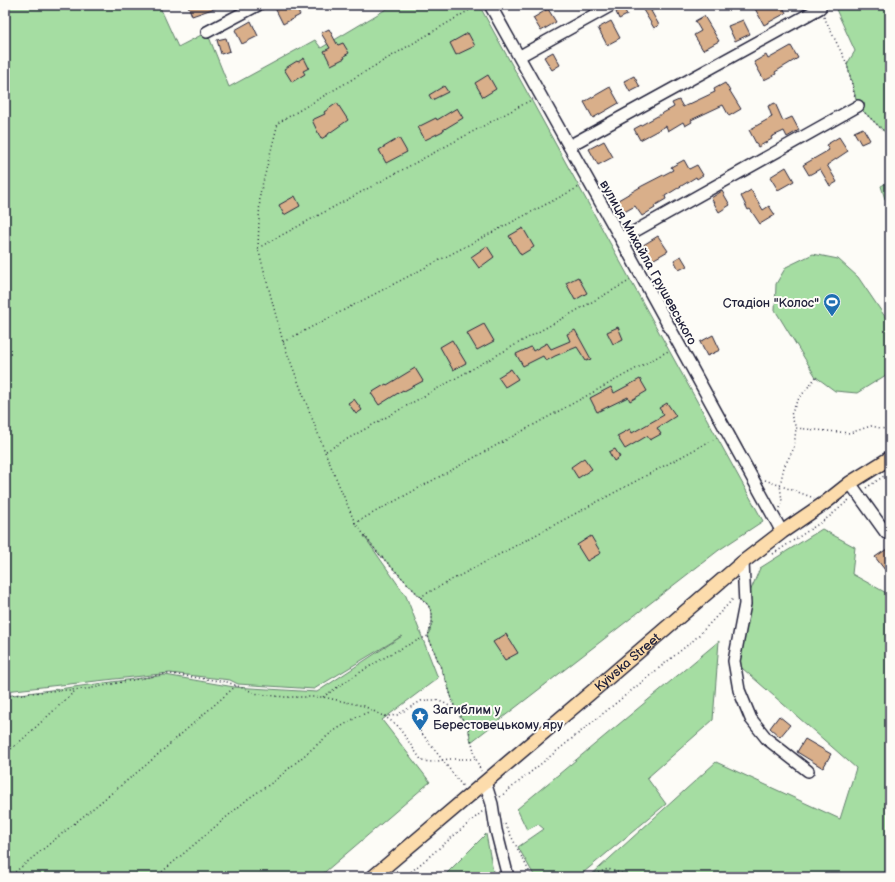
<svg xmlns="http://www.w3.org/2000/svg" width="895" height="882" viewBox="0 0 895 882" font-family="'Balsamiq Sans',sans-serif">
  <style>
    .green { fill: #a5dda2; stroke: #64806e }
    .building { fill: #d9af8a; stroke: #22223b }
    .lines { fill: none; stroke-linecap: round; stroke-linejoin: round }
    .minor-casing { stroke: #22223b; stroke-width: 14 }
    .major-casing { stroke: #22223b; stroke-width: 16 }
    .path { stroke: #22223b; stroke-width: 1.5; stroke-dasharray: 1 3; stroke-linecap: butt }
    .minor { stroke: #fdfcf7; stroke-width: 11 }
    .major { stroke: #fcdcac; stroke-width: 13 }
    .labels { text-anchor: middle; stroke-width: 4; stroke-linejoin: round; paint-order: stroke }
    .street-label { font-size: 13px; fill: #22223b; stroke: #fdfcf7 }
    .poi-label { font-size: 13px; fill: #22223b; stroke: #fdfcf7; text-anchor: end }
  </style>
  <rect width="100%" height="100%" fill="#fdfcf7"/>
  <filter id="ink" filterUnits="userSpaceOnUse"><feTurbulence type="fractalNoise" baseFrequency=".025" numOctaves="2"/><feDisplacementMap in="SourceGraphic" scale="8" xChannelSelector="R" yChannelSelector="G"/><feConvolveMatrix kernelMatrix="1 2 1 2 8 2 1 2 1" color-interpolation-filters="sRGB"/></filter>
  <g filter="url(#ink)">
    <!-- green -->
    <g class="green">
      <polygon points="5,5 159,5 178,47 207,32 229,87 315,40 321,48 393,5 479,5 763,521 719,550 471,742 468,727 455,709 447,683 428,636 432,623 432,613 428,605 378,553 364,536 406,596 438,678 382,720 430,782 319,877 5,877 5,696 165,675 234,687 317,692 402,636 314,689 238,684 230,680 170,673 5,691"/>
      <polygon points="834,5 890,5 890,137 863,111 856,99 847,64 855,51"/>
      <polygon points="890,181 890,198 885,199 881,186"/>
      <polygon points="813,254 838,259 858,277 890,324 890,366 886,375 857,393 835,391 816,377 775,310 776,284 786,267"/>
      <polygon points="822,529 855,547 852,574 890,595 890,877 589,877 716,762 840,819 856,768 734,661 745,604 760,568"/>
      <polygon points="719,641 713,720 647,778 666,804 578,877 535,877 518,847 544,829 538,824 527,830 517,809"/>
      <polygon points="486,834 494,877 443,877"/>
    </g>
    <!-- building -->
    <g class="building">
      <polygon points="188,5 221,5 221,6 192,16"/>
      <polygon points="280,5 294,5 300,15 283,24 275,8"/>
      <polygon points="640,5 663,5 651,11 659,25 654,28"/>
      <polygon points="753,5 782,5 786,13 764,25"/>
      <polygon points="624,8 627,15 619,19 616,12"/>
      <polygon points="548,9 556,22 541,31 533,18"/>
      <polygon points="704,16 719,41 703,50 694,35 701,31 695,21"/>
      <polygon points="743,20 750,34 735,41 728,26"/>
      <polygon points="251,21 258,36 242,44 235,30"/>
      <polygon points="611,21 620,38 607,45 598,28"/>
      <polygon points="329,29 337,44 338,45 343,43 349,53 344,56 345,58 331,65 324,51 330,48 321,33"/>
      <polygon points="468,33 475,46 456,55 450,43"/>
      <polygon points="226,38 230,51 221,54 217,40"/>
      <polygon points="791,46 798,58 775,72 776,74 764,80 754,62 766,55 768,59"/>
      <polygon points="553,52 560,65 552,70 544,57"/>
      <polygon points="304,58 309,68 303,71 305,74 292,82 284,69 297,61 298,62"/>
      <polygon points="488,75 496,89 483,97 475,83"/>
      <polygon points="634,76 640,87 630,92 624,81"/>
      <polygon points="725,83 741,109 729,116 723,105 691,120 692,122 685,126 683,122 668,131 666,126 640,140 634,129 674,107 672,103 679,100 683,107 715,92 714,89"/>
      <polygon points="444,86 448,92 432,100 429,95"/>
      <polygon points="610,87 619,103 593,118 584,102"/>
      <polygon points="337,103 348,120 328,134 328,135 321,139 312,120 325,114 324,112"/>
      <polygon points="775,103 783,121 792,117 799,130 787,137 784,131 771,137 772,139 758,147 749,130 772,117 768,106"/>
      <polygon points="457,108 463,118 443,130 443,131 425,140 418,127 436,118 437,120"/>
      <polygon points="863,128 870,140 861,144 854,132"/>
      <polygon points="839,137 848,151 827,165 837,182 830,186 820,169 809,175 803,165 829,150 826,145"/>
      <polygon points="399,138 407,152 386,163 379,150"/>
      <polygon points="604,141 613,157 598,165 589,149"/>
      <polygon points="684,160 689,169 697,165 703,175 697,179 696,177 665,196 666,199 654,206 655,208 642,216 635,206 619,215 615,207 616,206 613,203 642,186 673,170 671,167"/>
      <polygon points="786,167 794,181 778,190 770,177"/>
      <polygon points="751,190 763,210 769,206 775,215 760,224 750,209 748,210 741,196"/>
      <polygon points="722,191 730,205 719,212 711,198"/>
      <polygon points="295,196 300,206 284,215 279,205"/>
      <polygon points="523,228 534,247 521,255 509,236"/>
      <polygon points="658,236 668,251 649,262 640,247"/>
      <polygon points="487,246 494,257 479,268 471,257"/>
      <polygon points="681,256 687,266 679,270 674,260"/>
      <polygon points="578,277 587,293 575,300 566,283"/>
      <polygon points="484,324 494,341 477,350 467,333"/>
      <polygon points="618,327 623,339 613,344 607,332"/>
      <polygon points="575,330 591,359 586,361 577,347 555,356 546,361 543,356 523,366 516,354 531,347 533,351 547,343 551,349 570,341 567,334"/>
      <polygon points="713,335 720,350 707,356 700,342"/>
      <polygon points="452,340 466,363 453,370 440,347"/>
      <polygon points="415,368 423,381 404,391 403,390 379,405 371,393 386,384 387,385"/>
      <polygon points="511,369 518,379 505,387 498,377"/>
      <polygon points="640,379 647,391 630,401 628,397 597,412 590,398 611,387 614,393"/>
      <polygon points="354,399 362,410 356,414 348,403"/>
      <polygon points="667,403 676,416 657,428 661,434 650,440 647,436 625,449 617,436 630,429 632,433 664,415 659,408"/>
      <polygon points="615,449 620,457 614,461 609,452"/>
      <polygon points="584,458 592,469 578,478 571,467"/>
      <polygon points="591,536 601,553 587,561 577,545"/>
      <polygon points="890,547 890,566 885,570 875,557"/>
      <polygon points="506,634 518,653 505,660 493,642"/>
      <polygon points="779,716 790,725 780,737 770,728"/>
      <polygon points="805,739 831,754 823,768 797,752"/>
    </g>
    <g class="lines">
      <defs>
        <g id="minor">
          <polyline points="490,5 621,239 782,532"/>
          <polyline points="207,32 258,5"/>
          <polyline points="520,56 612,5"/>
          <polyline points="569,146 820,8"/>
          <polyline points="621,239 858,106"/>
          <polyline points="850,483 886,533"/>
          <polyline points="743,562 745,604 734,661 739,690 751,719 767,739 808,771"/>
          <polyline points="485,782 492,804 496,830 508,877"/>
        </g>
        <g id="major">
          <path id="s1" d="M373,877L601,684L743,562L782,532L826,502L850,483L890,458"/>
        </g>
      </defs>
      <!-- minor casing -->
      <use href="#minor" class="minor-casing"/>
      <!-- major casing -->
      <use href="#major" class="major-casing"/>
      <!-- path -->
      <g class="path">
        <polyline points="824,17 847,64 855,97"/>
        <polyline points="865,113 890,137"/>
        <polyline points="258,248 533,99"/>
        <polyline points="283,342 581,186"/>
        <polyline points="816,377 797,401 791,415 796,428 816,430 850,433 871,426 890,430"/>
        <polyline points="326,451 631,280"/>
        <polyline points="765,480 814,498"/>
        <polyline points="866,488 890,472"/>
        <polyline points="780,508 782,501 780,485 784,467 794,448 796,428"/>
        <polyline points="355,523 325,452 283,342 258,248 260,194 278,123 478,5"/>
        <polyline points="773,554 829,517 850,499"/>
        <polyline points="420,597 718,437"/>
        <polyline points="5,696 49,691 87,689 164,674 171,674 227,682 258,694 285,697 323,697 364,706 383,716 391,716 397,715 421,701 427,700 436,700 444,703 455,709 468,727 476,759 481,771"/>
        <path d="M323,697C357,674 391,651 428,636"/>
        <polyline points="455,709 447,683 428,636 432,623 432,613 428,605 378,553 355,523 670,350"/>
        <polyline points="384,716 397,725 422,761 432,762 449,759 476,759"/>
        <polyline points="420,731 464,788"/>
        <polyline points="5,754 24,738 76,690"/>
        <polyline points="500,797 695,639 734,598"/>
        <polyline points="505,824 532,877"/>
        <polyline points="9,877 146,765 237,685"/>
        <polyline points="156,877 249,798 273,782 332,732 357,717 373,710"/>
        <polyline points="405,877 483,811"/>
        <polyline points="587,877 608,869 633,877"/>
      </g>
      <!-- minor -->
      <use href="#minor" class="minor"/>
      <!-- major -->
      <use href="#major" class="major"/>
    </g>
  </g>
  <!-- icons -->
  <defs>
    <symbol id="stadium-pin" viewBox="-11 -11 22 30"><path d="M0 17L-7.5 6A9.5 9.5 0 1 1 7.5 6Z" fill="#1f6fb2" stroke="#fdfcf7"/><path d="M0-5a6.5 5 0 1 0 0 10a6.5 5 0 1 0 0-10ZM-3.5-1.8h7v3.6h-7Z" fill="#fff"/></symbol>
    <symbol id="sight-pin" viewBox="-11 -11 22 30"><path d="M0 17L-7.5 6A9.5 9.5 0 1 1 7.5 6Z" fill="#1f6fb2" stroke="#fdfcf7"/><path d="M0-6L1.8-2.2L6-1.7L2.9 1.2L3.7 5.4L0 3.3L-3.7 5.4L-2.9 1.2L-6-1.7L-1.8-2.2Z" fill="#fff"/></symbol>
  </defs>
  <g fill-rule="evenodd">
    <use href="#stadium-pin" x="822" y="292" width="20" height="27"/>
    <use href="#sight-pin" x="410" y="706" width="20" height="27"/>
  </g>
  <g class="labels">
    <!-- street labels -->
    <g class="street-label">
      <text transform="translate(649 262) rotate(61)" y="5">вулиця Михайла Грушевського</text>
      <text dy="5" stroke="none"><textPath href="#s1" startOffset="333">Kyivska Street</textPath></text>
    </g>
    <!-- poi labels -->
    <g class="poi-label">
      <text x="819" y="307">Стадіон "Колос"</text>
      <text x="433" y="714" text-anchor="start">Загиблим у<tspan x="433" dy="15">Берестовецькому яру</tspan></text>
    </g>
  </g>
  <!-- margin -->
  <rect width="895" height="882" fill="none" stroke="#fdfcf7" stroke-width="20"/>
  <rect x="10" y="10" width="875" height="862" fill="none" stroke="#22223b" stroke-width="1.5" filter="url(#ink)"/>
</svg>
